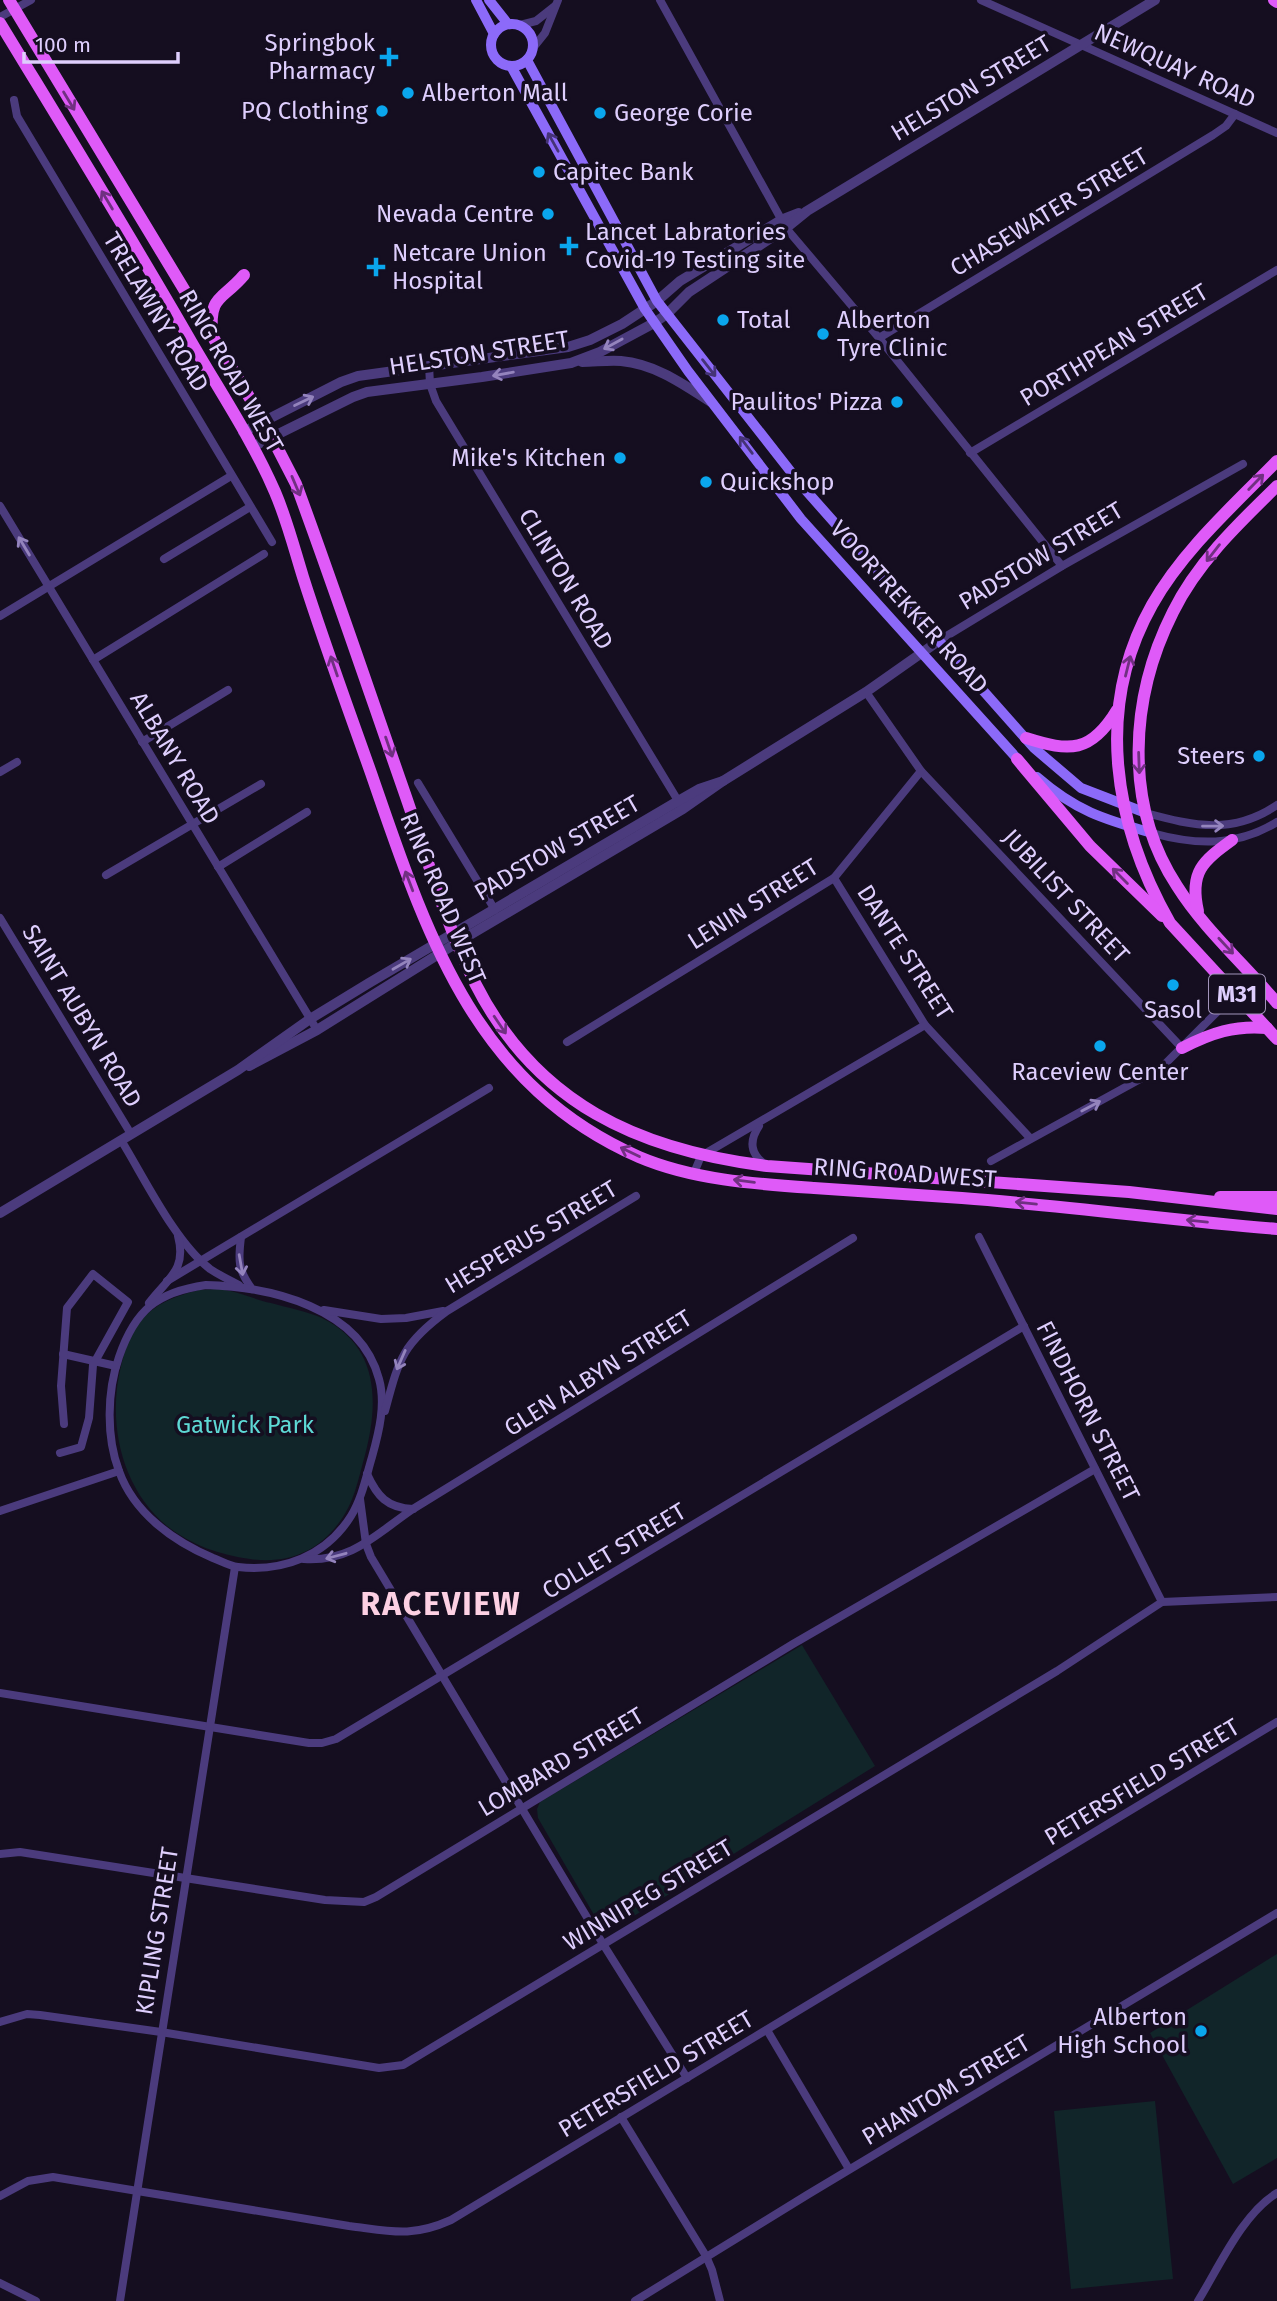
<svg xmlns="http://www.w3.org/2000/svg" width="1277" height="2301" viewBox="0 0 1277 2301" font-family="'Fira Sans',sans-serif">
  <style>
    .green { fill: #112529 }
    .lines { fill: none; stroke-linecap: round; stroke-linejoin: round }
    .minor { stroke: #4b3b7d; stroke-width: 8 }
    .tertiary { stroke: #4b3b7d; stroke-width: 10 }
    .secondary { stroke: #8c6af9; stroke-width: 10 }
    .primary { stroke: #df5af8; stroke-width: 12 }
    .oneway { stroke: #703081 }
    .oneway2 { stroke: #453377 }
    .oneway3 { stroke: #9484bd }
    .poi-dot { fill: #0aa6ed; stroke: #150e20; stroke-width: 2.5 }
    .labels { text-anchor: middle; stroke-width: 7; stroke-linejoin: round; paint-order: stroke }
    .shield { fill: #150e20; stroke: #a294bb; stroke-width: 2 }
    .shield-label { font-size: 23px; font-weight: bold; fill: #decefd }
    .poi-label { font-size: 24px; fill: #decefd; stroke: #150e20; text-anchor: start }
    .street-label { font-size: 24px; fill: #decefd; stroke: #150e20 }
    .park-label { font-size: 24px; fill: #5ed9d5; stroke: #150e20 }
    .district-label { font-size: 32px; font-weight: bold; letter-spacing: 2px; fill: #fdd0e3; stroke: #150e20 }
  </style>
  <rect width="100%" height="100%" fill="#150e20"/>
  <!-- green -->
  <g class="green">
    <path d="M199,1290C207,1290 217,1288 225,1290C240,1292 256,1300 271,1303C288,1308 306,1311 322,1318C379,1346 379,1402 365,1455C358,1480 354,1504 338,1524C316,1553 286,1564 250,1559C220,1555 191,1545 167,1526C121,1488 107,1422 121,1366C125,1351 129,1335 139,1323C155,1303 176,1296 199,1290Z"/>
    <polygon points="802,1645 875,1766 621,1924 605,1925 597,1920 538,1818 537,1809 540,1802"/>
    <polygon points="1277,1954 1277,2158 1233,2184 1150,2033"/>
    <polygon points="1155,2101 1173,2279 1071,2289 1054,2111"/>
  </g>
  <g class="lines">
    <!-- minor -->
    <g class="minor">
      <polyline points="660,0 786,228 879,338 1062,566"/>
      <polyline points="981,0 1277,133"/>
      <polyline points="0,17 31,0"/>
      <polyline points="520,25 536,21 555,6"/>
      <polyline points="533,48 545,33 558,0"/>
      <polyline points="14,100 17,116 272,542"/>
      <polyline points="879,338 1213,135 1226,126 1235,114"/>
      <polyline points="429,365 430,384 436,401 680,804"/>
      <polyline points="970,453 1277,270"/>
      <polyline points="0,506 317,1030"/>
      <polyline points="164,559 250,507"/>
      <polyline points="0,616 231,476"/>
      <polyline points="940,640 1062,566 1243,464"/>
      <polyline points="93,660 264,554"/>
      <polyline points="866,692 921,771 1182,1048"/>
      <polyline points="142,742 228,690"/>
      <polyline points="0,772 17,762"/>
      <polyline points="418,783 495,910"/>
      <path d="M1146,813C1194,826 1233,835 1277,805"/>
      <path d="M1152,833C1195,845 1237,847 1277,822"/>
      <polyline points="218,867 307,812"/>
      <polyline points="106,875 261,784"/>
      <polyline points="834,878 925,1025 1030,1138"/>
      <polyline points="0,918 131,1134"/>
      <polyline points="567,1042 834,878 921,771"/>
      <path d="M759,1126C749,1141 750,1154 766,1165"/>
      <path d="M121,1140C145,1179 175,1242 210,1269C219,1275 229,1280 239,1285"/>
      <polyline points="991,1161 1162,1067 1236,993"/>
      <polyline points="694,1173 701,1156 925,1025"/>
      <path d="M241,1237C238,1261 238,1270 252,1289"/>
      <polyline points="979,1237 1162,1602"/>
      <polyline points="167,1281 489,1088"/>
      <path d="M206,1285C270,1287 360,1307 379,1379C386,1404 379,1432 372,1457C366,1477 362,1498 351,1516C326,1556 283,1572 238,1567C229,1566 221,1561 213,1558C173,1541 134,1513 119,1471C106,1437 107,1391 119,1357C135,1310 157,1292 206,1285Z"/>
      <path d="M149,1303C168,1278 187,1270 178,1236"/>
      <polyline points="324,1310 381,1319 406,1318 443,1311"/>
      <polyline points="63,1354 116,1366"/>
      <path d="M385,1411C399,1359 402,1344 447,1311L636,1196"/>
      <polyline points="60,1453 81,1447 89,1418 93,1365 128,1302 93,1274 67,1308 61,1386 64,1424"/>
      <path d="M367,1474C377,1496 387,1508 413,1509"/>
      <polyline points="360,1499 366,1544 371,1557 603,1944 687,2078"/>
      <polyline points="0,1511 119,1471"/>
      <path d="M304,1559C352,1562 376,1534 413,1509L853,1238"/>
      <polyline points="0,1693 309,1743 322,1743 336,1739 1024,1326"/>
      <polyline points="0,1854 20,1852 325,1900 364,1902 376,1897 793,1644 1095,1469"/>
      <polyline points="0,2022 27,2014 40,2015 161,2032 379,2068 403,2065 1057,1671 1162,1602 1277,1597"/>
      <polyline points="767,2030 849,2169"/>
      <polyline points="621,2117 706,2256 712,2270 720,2301"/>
      <path d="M0,2196L28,2181L53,2177L349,2226C390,2231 411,2238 451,2220L1277,1722"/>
      <polyline points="0,2283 36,2301"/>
      <polyline points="120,2301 235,1567"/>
      <polyline points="635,2301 807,2195 1277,1913"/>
      <path d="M1198,2301C1219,2267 1243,2213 1277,2193"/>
    </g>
    <!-- tertiary -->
    <g class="tertiary">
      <path d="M582,362C595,362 608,360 621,361C655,364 683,384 711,402"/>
      <polyline points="243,432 341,382 358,376 568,347 590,340 622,324 657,301 680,281 781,220 799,213"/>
      <polyline points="252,447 353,397 367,392 482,377 571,363 600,352 654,323 667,314 689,292 786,228 807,211 1155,0"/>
      <polyline points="249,1066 317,1030 458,942 683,809 723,781 866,692 940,640"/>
      <polyline points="0,1213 238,1070 310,1019 369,983 678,801 699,789 723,781"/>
    </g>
    <!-- secondary -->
    <g class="secondary">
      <polyline points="476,0 494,34"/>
      <polyline points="489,0 508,24"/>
      <circle cx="512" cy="45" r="21"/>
      <polyline points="527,60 657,301 802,486 1034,748 1081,788 1146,813"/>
      <polyline points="511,66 645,309 688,371 801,519 1022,764"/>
      <path d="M1037,777C1076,811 1103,819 1152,833"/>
    </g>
    <!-- primary -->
    <g class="primary">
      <path d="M9,0L263,420L296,484C334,587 369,691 405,794C427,857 445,923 475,983C536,1104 639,1150 767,1166L1129,1192L1277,1209"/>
      <polyline points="1274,0 1277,2"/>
      <path d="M0,23C65,130 131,237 193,345C221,393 253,441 275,492C287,520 294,548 303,577C324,643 348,708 371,773C426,932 473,1084 639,1157C693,1180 756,1184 814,1188C863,1191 913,1195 962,1198C1067,1206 1172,1220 1277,1229"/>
      <path d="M212,335C209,294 222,301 244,275"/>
      <path d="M1277,461C1234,505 1183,550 1152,605C1094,708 1114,825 1170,923L1277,1039"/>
      <path d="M1277,486C1238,524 1197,563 1173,612C1130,697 1123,804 1177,886C1204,929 1244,964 1277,1003"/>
      <path d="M1026,738C1070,752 1091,753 1117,710"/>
      <polyline points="1017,759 1090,846 1162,916"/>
      <path d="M1198,911C1189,872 1203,861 1232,840"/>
      <path d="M1182,1048C1211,1033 1235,1025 1267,1028"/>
      <polyline points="1220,1197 1277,1197"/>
    </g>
  </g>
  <!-- one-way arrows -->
  <defs><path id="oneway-shaft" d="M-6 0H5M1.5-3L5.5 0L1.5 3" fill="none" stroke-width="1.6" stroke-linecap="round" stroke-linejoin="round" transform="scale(1.75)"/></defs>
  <g class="oneway">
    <use href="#oneway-shaft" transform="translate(69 101) rotate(59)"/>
    <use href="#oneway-shaft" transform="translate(107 200) rotate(-121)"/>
    <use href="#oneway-shaft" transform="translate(1256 482) rotate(-46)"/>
    <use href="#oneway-shaft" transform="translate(296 486) rotate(67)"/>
    <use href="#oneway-shaft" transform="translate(1213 553) rotate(128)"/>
    <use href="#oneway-shaft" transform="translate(334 666) rotate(-109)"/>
    <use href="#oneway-shaft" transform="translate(1128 666) rotate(-76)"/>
    <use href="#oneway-shaft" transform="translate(389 747) rotate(71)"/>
    <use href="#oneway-shaft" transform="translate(1139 763) rotate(88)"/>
    <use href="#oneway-shaft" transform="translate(1120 876) rotate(-135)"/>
    <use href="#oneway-shaft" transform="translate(409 881) rotate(-111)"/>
    <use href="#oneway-shaft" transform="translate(1226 946) rotate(47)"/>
    <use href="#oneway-shaft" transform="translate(500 1025) rotate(56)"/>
    <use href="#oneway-shaft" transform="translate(630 1152) rotate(-154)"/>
    <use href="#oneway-shaft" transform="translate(744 1181) rotate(-173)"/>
    <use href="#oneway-shaft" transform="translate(1026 1203) rotate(-174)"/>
    <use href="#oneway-shaft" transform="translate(1197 1221) rotate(-174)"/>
  </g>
  <g class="oneway2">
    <use href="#oneway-shaft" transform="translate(553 142) rotate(-119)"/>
    <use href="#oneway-shaft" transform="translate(709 368) rotate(52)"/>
    <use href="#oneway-shaft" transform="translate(746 445) rotate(-127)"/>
  </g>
  <g class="oneway3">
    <use href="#oneway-shaft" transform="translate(613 344) rotate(151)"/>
    <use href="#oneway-shaft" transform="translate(503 374) rotate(170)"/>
    <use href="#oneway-shaft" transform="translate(304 401) rotate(-26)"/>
    <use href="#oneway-shaft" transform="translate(24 546) rotate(-121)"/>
    <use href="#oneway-shaft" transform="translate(1213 826) rotate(-1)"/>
    <use href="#oneway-shaft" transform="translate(402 964) rotate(-30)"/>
    <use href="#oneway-shaft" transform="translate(1091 1106) rotate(-28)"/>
    <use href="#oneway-shaft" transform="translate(241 1265) rotate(80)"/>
    <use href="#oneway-shaft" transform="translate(401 1360) rotate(114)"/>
    <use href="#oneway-shaft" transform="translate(336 1556) rotate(165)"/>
  </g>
  <!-- markers -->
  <g class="poi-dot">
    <path d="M385.5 46.5h7v7h7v7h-7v7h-7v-7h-7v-7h7z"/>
    <circle cx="408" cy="93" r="7"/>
    <circle cx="382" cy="111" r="7"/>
    <circle cx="600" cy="113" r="7"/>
    <circle cx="539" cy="172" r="7"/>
    <circle cx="548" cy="214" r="7"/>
    <path d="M565.5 235.5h7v7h7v7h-7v7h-7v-7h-7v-7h7z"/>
    <path d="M372.5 256.5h7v7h7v7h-7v7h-7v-7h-7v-7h7z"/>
    <circle cx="723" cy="320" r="7"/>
    <circle cx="823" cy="334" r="7"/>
    <circle cx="897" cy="402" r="7"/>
    <circle cx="620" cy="458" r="7"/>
    <circle cx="706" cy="482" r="7"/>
    <circle cx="1259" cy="756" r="7"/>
    <circle cx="1173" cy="985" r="7"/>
    <circle cx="1100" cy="1046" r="7"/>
    <circle cx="1201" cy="2031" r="7"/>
  </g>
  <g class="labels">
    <!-- shield labels -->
    <rect class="shield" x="1209" y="974.5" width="56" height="39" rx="5"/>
    <g class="shield-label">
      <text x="1237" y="1002">M31</text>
    </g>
    <!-- poi labels -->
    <g class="poi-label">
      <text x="375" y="51" text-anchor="end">Springbok<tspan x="375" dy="28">Pharmacy</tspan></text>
      <text x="422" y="101">Alberton Mall</text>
      <text x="368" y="119" text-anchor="end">PQ Clothing</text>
      <text x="614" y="121">George Corie</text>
      <text x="553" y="180">Capitec Bank</text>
      <text x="534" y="222" text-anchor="end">Nevada Centre</text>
      <text x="585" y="240">Lancet Labratories<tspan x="585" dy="28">Covid-19 Testing site</tspan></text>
      <text x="392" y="261">Netcare Union<tspan x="392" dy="28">Hospital</tspan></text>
      <text x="737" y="328">Total</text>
      <text x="837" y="328">Alberton<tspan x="837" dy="28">Tyre Clinic</tspan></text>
      <text x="883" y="410" text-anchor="end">Paulitos' Pizza</text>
      <text x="606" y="466" text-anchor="end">Mike's Kitchen</text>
      <text x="720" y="490">Quickshop</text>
      <text x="1245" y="764" text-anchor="end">Steers</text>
      <text x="1173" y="1018" text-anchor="middle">Sasol</text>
      <text x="1100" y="1080" text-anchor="middle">Raceview Center</text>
      <text x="1187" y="2025" text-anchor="end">Alberton<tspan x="1187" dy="28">High School</tspan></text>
    </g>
    <!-- street labels -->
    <g class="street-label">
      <text transform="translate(1175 66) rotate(24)" y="8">NEWQUAY ROAD</text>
      <text transform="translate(971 88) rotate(-31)" y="8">HELSTON STREET</text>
      <text transform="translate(1049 212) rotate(-31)" y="8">CHASEWATER STREET</text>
      <text transform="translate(156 312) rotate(59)" y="8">TRELAWNY ROAD</text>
      <text transform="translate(1114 345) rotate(-31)" y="8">PORTHPEAN STREET</text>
      <text transform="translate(479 353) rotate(-9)" y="8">HELSTON STREET</text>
      <text transform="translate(231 371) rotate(60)" y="8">RING ROAD WEST</text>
      <text transform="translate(1041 556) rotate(-31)" y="8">PADSTOW STREET</text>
      <text transform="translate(566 579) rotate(59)" y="8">CLINTON ROAD</text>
      <text transform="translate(909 607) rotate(48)" y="8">VOORTREKKER ROAD</text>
      <text transform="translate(175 758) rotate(59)" y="8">ALBANY ROAD</text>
      <text transform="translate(557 848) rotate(-30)" y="8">PADSTOW STREET</text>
      <text transform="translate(1066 896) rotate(47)" y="8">JUBILIST STREET</text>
      <text transform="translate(443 898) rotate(67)" y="8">RING ROAD WEST</text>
      <text transform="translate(753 904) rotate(-32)" y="8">LENIN STREET</text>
      <text transform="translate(905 952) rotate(57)" y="8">DANTE STREET</text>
      <text transform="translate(82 1016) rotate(59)" y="8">SAINT AUBYN ROAD</text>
      <text transform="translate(905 1173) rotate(4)" y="8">RING ROAD WEST</text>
      <text transform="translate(531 1237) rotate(-31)" y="8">HESPERUS STREET</text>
      <text transform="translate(598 1373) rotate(-32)" y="8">GLEN ALBYN STREET</text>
      <text transform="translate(1088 1411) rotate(63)" y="8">FINDHORN STREET</text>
      <text transform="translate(614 1551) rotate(-31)" y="8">COLLET STREET</text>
      <text transform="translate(561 1762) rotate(-31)" y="8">LOMBARD STREET</text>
      <text transform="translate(1142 1782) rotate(-31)" y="8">PETERSFIELD STREET</text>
      <text transform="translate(648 1895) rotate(-31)" y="8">WINNIPEG STREET</text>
      <text transform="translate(157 1931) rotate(-81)" y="8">KIPLING STREET</text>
      <text transform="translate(656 2074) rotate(-31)" y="8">PETERSFIELD STREET</text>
      <text transform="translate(946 2090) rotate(-31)" y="8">PHANTOM STREET</text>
    </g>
    <!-- park labels -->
    <g class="park-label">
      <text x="245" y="1433">Gatwick Park</text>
    </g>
    <!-- district labels -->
    <g class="district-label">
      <text x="441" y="1615">RACEVIEW</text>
    </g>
  </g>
  <!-- scale -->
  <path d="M24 52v10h154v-10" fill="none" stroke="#decefd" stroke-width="3.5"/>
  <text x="35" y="52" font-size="21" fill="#decefd" stroke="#150e20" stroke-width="5" paint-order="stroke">100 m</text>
</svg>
